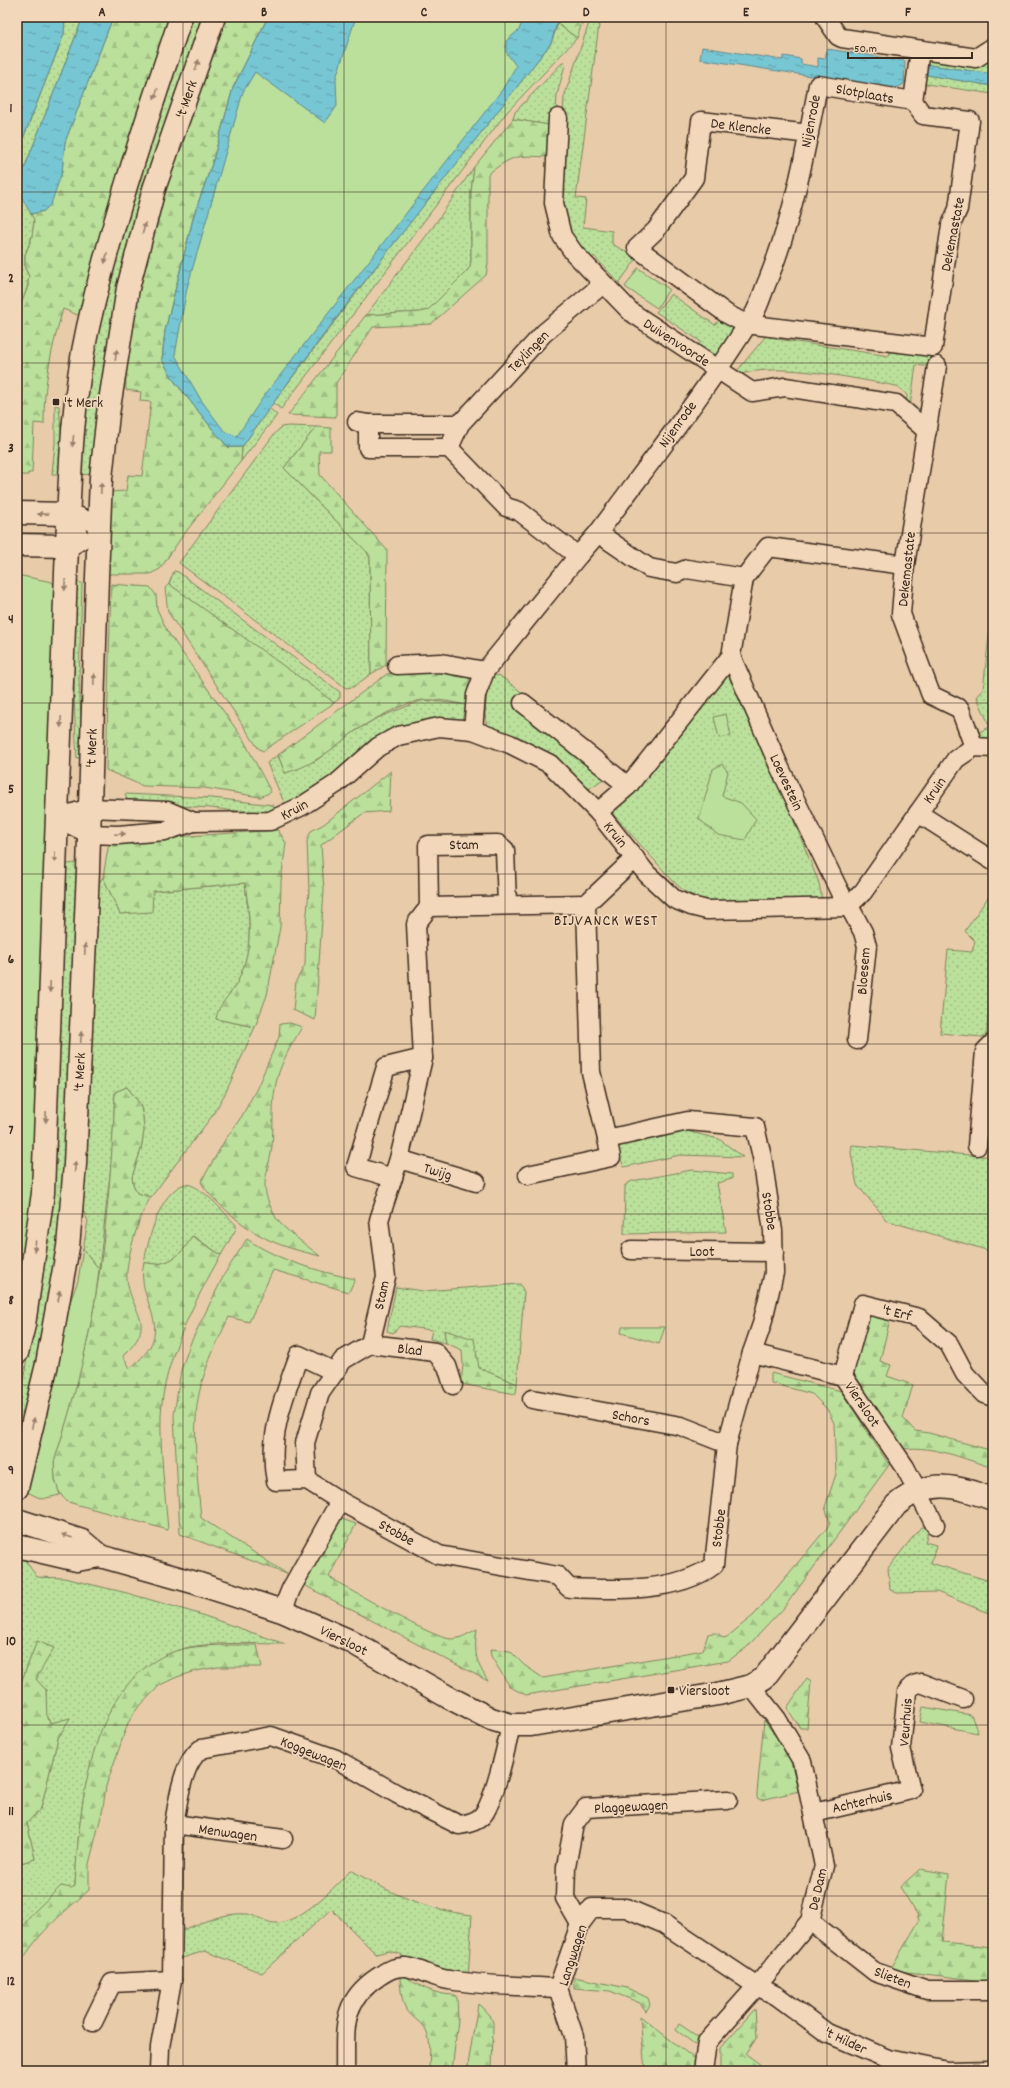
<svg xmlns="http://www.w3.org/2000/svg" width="1010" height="2088" viewBox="0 0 1010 2088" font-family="Dekko,sans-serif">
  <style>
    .grass { fill: url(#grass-dots); stroke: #7b855c }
    .forest { fill: url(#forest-firs); stroke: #7b855c }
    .park { fill: #bbe09b; stroke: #7b855c }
    .water { fill: url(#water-ripples); stroke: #5f888b }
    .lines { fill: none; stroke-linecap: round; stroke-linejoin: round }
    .street-casing { stroke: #3b2a1e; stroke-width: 21 }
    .secondary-casing { stroke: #3b2a1e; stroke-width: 25 }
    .street { stroke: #f3d7ba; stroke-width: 18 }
    .secondary { stroke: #f3d7ba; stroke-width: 22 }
    .oneway { fill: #97806c }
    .grid { fill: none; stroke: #3b2a1e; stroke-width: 1; stroke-opacity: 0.55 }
    .poi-dot { fill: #3b2a1e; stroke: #f3d7ba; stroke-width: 1.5 }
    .labels { text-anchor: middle; stroke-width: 3.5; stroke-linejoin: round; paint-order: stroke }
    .street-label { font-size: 15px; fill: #3b2a1e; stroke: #f3d7ba }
    .poi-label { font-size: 15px; fill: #3b2a1e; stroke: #f3d7ba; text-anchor: start }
    .neighbourhood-label { font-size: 16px; letter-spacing: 1px; fill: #3b2a1e; stroke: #f3d7ba }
    .neatline { fill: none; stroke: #3b2a1e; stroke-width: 1.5 }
    .grid-label { font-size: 13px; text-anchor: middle; font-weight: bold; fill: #3b2a1e }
  </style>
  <defs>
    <pattern id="grass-dots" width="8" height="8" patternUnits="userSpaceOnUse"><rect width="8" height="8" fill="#bbe09b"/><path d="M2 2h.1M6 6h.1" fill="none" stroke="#a2c085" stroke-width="1.8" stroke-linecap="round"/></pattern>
    <pattern id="forest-firs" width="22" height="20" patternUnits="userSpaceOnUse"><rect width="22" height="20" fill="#bbe09b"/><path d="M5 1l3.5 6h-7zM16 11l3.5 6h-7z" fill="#a2c085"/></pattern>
    <pattern id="water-ripples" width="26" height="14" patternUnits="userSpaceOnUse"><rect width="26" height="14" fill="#77c6d4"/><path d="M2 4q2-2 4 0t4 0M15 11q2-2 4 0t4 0" fill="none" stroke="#63a1ab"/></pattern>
  </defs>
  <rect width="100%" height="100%" fill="#e8cba9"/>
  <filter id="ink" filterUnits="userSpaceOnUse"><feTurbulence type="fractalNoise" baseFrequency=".025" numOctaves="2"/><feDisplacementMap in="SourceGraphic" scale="8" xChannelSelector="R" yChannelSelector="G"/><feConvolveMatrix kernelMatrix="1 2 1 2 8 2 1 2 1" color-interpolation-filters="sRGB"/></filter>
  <g filter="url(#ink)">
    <!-- grass -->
    <g class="grass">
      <polygon points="65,17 83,17 21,177 34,220 32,237 25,255 25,268 29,276 27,289 17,314 17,154 64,34"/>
      <polygon points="191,17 205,17 92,474 78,475 90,365 122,224"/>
      <polygon points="591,17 600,17 576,198 586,199 583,227 612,231 612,244 637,258 619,283 594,256 589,261 565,226 558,203 564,97"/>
      <polygon points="558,24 577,38 507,112 281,409 273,403 429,197 551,43"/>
      <polygon points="993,55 993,74 923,64 932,57"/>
      <polygon points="564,61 565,65 557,95 555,126 513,119 515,112"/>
      <polygon points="921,74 993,86 993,94 920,83"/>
      <polygon points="474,167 471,192 471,261 470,267 466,272 428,310 420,312 366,315 433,227"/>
      <polygon points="671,294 715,325 722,316 734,325 736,332 718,357 699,348 700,341 656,312"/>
      <path d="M770,331L778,332L777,339L889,356L891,348L934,355L932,367L916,365L910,407L922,409L921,415L906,405L907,395L897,386C854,379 783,362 741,374L737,371Z"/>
      <polygon points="55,405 59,406 62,444 60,474 52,474 55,443"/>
      <polygon points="269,408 277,415 241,461 242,447"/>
      <polygon points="288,426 316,427 284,468 367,552 370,558 371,674 353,687 346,688 179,563 272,437 281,427"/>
      <polygon points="174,571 178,572 340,692 340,698 334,703 169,584"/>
      <path d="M75,582L82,583L79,680L83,758H77C73,699 73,641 75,582Z"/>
      <polygon points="993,599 993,735 990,734 989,739 983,739 977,733 990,727 977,697 983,690"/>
      <polygon points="490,672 497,676 499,675 524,694 517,708 608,776 587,790 530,746 487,726 485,714 488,675"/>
      <polygon points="732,675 735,676 819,883 822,900 753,902 712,901 698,898 684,891 674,882 611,812 642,783 720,684 726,677"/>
      <polygon points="423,700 466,705 462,720 424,722 337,774 287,809 267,763 278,755 285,773 317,760 351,734 375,719"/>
      <polygon points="125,794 212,798 273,805 275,811 255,813 211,808 136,803 127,800"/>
      <polygon points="78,863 61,1242 42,1347 17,1452 17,1418 37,1297 67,864"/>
      <path d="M103,877L120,914L153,891L245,883C249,919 254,946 239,979C233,993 223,1005 216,1019L255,1027L226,1092L212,1116L151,1197L137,1193L133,1184L132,1177L141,1149L144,1131L143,1117L140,1104L127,1087L115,1092L112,1157L99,1269L83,1249L88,1221L80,1204L85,1161L91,1063L92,999L99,883Z"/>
      <polygon points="993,890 993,975 986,1035 982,1037 940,1033 948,950 972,952 975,941 965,931"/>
      <polygon points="686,1131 719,1139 743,1157 680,1155 624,1167 615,1145"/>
      <polygon points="852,1145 993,1157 993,1256 990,1251 885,1220 883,1215 857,1185 851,1153"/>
      <polygon points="692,1170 732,1174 732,1179 717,1183 726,1232 624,1234 625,1185 632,1181"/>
      <path d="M185,1184C201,1184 224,1213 236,1225V1229L221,1255L193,1236C183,1255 165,1269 144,1262C149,1239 159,1192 185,1184Z"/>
      <polygon points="520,1284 524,1292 517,1384 479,1368 444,1331 446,1343 430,1339 432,1330 400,1326 393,1333 387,1331 396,1287 423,1291"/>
      <polygon points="921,1527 926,1527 928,1532 925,1542 936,1545 931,1563 993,1582 993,1615 937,1592 897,1593 890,1590 888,1568"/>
      <path d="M22,1556L37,1577L64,1578L127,1593L196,1613L285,1644C257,1644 208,1641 182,1649C90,1678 79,1805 75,1886L22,1926L17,1933V1864L35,1859L27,1823L41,1808L58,1738L69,1719L51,1723L45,1715L46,1690L35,1679L53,1648L37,1641L17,1693V1559Z"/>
      <path d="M351,1870C389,1893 427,1910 472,1915L468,1979L411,1962L400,1954L388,1951L376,1954L331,1909L262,1973L205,1951L179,1959V1931C202,1923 223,1912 247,1914C257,1915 267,1924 277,1923C301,1922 335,1887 351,1870Z"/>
    </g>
    <!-- forest -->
    <g class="forest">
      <path d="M113,17H173L80,316L63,309C52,346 43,385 44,424L34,423L32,473H28V475H17V314L27,289L29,276L25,268V255L32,237L34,220L31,214L44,211L62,172L65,142Z"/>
      <polygon points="220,17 268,17 233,88 212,164 194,215 165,331 162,360 175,382 228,447 242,447 241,461 181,538 160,569 150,574 106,574 109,492 126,491 128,475 142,476 151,402 140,401 141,392 126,390 125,352 131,321 159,211"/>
      <polygon points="559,17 584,17 577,38 558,24"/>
      <path d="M513,119L555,126L551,157C518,156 515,153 488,174V265L486,275L431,324L373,327L336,383V417L288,415L366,315L420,312L428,310L466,272L470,267L471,261V192L474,167Z"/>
      <polygon points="316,427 331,428 331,451 319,451 320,475 387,550 386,665 371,674 370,558 367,552 284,468"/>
      <polygon points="111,584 150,587 156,595 157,609 167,631 243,739 271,792 260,797 205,788 143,786 106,770"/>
      <polygon points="169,584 323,694 334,703 263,751 258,748 168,612 165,588"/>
      <path d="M411,671L470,673L466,705C453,702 438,699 424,700C406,701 365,723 350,735C330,751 310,767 285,773L278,755L387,674Z"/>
      <polygon points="391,771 389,811 364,813 321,845 324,891 315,1020 293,1010 296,981 305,965 306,924 309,890 307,841 311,831 324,824"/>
      <path d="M278,830L286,843L281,881L280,927L267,995L255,1027L216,1019C218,1004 230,996 237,983C254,948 250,920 245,883L153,891L152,912L120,914L103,877L108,848L115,841Z"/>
      <path d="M290,1023L302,1027C292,1044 282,1060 277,1079C271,1101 274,1124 272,1146C268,1179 257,1182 275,1216C279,1226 310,1248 320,1256C279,1246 260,1240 227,1211C217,1202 208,1194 201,1182L225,1140L242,1116L257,1088L279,1037L280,1024Z"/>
      <path d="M127,1087L140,1104L143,1117L144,1131L141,1149L132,1177L133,1184L137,1193L151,1197C140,1212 125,1261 127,1279C131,1315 159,1322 123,1356L130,1368C182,1328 134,1305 144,1262C165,1269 183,1255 192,1236L221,1255C195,1300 163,1362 161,1415C160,1453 165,1493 168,1530L68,1502C54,1491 55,1479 54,1462C71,1407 87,1351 96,1294C107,1228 112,1160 115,1092Z"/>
      <path d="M247,1239C279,1261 317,1271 355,1279L349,1292L273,1270L249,1322L229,1317C214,1348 197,1383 196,1418C194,1451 198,1485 201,1518L287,1574L180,1534L174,1415L181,1370L191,1342L225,1273Z"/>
      <path d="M867,1309L891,1315L880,1361L891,1365L887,1376L913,1385L903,1418L915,1431L929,1433L993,1451V1468C964,1459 934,1445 903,1449L851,1369Z"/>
      <polygon points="444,1330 474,1339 479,1368 517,1384 516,1394 461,1384 463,1365 462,1350 446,1343"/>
      <path d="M771,1373L841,1391L889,1465L783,1609L746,1648L728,1661L526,1695L510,1687L491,1656L490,1649L510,1651L524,1665L543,1678L703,1650L708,1634C715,1632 719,1633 723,1638L727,1637L754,1615L827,1528L830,1522L825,1507L836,1474L834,1423L827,1409L812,1394L771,1383Z"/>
      <path d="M336,1517L356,1524L329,1577C349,1589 434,1639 451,1639C461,1639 469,1633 477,1629C474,1652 475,1661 488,1681L300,1583Z"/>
      <polygon points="37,1641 54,1648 36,1679 46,1690 47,1719 51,1723 70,1718 58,1738 41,1808 27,1823 35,1859 17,1864 17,1693"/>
      <path d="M224,1645H257L262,1667H218L196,1671L177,1677L160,1685L136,1710L128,1723L106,1786L103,1808L89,1864V1890C62,1914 33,1937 17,1970V1933L34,1912L61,1886L71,1888L75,1886C79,1810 88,1687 170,1653C187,1646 206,1646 224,1645Z"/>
      <polygon points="807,1678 811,1681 807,1728 800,1728 787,1708"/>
      <polygon points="764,1720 789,1755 799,1791 761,1800 757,1798 757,1793"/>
      <polygon points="920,1869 949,1874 942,1942 993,1947 993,1982 890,1970 919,1921 917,1914 900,1887"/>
      <path d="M400,1974C418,1985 433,1995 455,1995L457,1998L458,2019L452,2071H429C429,2059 432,2042 426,2031C422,2022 412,2018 407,2010C401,2003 400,1983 400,1974Z"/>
      <polygon points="574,1977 627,1988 648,1998 650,2005 646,2011 640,2003 610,1991 574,1988"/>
      <polygon points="478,2004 490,2015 493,2023 492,2071 467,2071"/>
      <polygon points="755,2009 757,2037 746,2054 769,2071 720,2071 720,2048"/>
      <polygon points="640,2016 696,2060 697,2071 645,2071"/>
      <polygon points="679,2024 700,2038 703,2046 693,2043 676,2030"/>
    </g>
    <!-- park -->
    <g class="park">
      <path d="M268,17H559L551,43C448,177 338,307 242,447H228L214,431L175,382L162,360L165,331L194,215L212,164L233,88Z"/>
      <polygon points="638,268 669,289 657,308 625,287"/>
      <polygon points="17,575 52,582 57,590 37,1157 17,1310"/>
      <polygon points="726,714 731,736 719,738 714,717"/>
      <polygon points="722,764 728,772 722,796 741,803 756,819 745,840 718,835 699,819 713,769"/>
      <path d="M83,1249L99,1269C92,1334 74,1399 54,1462L55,1480L60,1495L42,1499L27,1492V1487L68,1307L78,1281Z"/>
      <polygon points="622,1327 665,1327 659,1344 621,1333"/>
      <polygon points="923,1707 971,1715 978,1733 920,1722"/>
    </g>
    <!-- water -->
    <g class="water">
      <polygon points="17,17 65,17 64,34 17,154"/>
      <polygon points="83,17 113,17 65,142 62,172 51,204 44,211 31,214 20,195 21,177"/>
      <path d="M268,17H356L336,78L337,106L325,123L255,72L243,92L187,288L175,355L201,400L225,432L237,436L264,396L502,90L516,66L506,52V41L519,30L524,17H559L551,43C448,177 339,308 242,447H228L214,431L175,382L162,360L165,331L194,215L212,164L233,88Z"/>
      <polygon points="702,47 782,60 784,56 801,59 801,64 818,67 818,58 825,59 827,49 905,61 904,84 895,89 700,59"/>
      <polygon points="923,64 993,74 993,86 921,74"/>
    </g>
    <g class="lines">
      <defs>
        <g id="street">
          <polyline points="825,17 838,36 842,38 976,58 993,47"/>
          <polyline points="913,101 920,50"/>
          <polyline points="558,118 554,203 562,236 574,253 631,312 752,392 785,387 896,404 927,431"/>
          <polyline points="937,366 905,565 901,614 931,695 960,709 974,747"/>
          <polyline points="357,422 368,424 460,424"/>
          <polyline points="368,424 368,448 449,448 506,507 519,511 578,556"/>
          <polyline points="449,448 460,424 544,333 603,284"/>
          <polyline points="598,533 649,568 677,573 687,569 744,578"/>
          <polyline points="731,656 779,766 847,907"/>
          <polyline points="397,665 441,663 485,671"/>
          <polyline points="523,703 628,786"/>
          <path d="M473,730L476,695L485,671L578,556L598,533C651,461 707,390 754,314C760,304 763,291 768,280C793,218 806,150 818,85L913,101L923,115L970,121L958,209L951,225L933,347L746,324L727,314L637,248L656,230L694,178L701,121L809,134"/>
          <polyline points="598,812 628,786 731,656 744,578 768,547 905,565"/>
          <polyline points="918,813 993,861"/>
          <polyline points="57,818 89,834 118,835 165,831 194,822 270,821 302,806 336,784 378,747 398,736 439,727 473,730 510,744 550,764 598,812 647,874 674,899 691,906 707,910 847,907 863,892 956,759 974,747 993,748"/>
          <polyline points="57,818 89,808 168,811 194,822"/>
          <polyline points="849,906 863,932 867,946 857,1040"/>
          <polyline points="429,907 428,845 498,844 505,850 507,904"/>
          <polyline points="977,1146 985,1051 993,1043"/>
          <polyline points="399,1159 476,1182"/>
          <polyline points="528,1175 611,1157 607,1139"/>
          <polyline points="393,1178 356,1167 386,1067 423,1058"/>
          <polyline points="631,1250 774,1252"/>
          <polyline points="370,1344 435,1352 447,1366 453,1385"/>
          <polyline points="752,1353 843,1376 905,1467 935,1525"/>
          <path d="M335,1372L299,1355C284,1397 267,1437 276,1481L307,1480L340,1501L439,1555L558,1576L569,1588C613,1590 677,1593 714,1565L727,1444L752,1353L762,1324L774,1273L773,1231L762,1157L755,1127L688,1121L607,1139L591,1072L586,904L635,858"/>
          <polyline points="843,1376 863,1304 919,1318 949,1344 965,1374 984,1394 993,1397"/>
          <polyline points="532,1399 681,1426 727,1444"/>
          <polyline points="307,1480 305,1443 320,1393 343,1360 370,1344 386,1277 379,1220 399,1159 423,1058 416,924 429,907 586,904"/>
          <polyline points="282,1611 291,1589 340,1501"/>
          <path d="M814,1813L911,1790L901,1748L907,1692C910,1686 914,1684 921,1683L963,1699"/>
          <polyline points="174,1824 283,1839"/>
          <polyline points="810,1921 875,1972 927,1990 993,1990"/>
          <polyline points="580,1924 565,1898 566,1867 574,1824 586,1808 728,1800"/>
          <polyline points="93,2022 112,1983 172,1980"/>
          <path d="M159,2071L160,2047L172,1980L174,1824C178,1802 182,1763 201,1749L271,1736L336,1759L397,1794L459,1825C468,1824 476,1822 482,1816C494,1803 507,1744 511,1725"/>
          <path d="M345,2071C346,2030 339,2003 378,1977C387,1971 394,1966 406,1967C420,1969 434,1978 449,1980C485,1986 522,1986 558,1988"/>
          <polyline points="576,2071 574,2036 558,1988 580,1924 592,1908 626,1908 664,1924 757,1986 777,1996 827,2033 888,2059 947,2071 993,2070"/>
          <polyline points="703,2071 707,2042 757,1986 810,1921 824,1866 802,1761 777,1719 751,1686"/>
        </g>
        <g id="secondary">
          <polyline points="17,513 68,514 82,520"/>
          <polyline points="17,545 67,546 79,539"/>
          <path d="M17,1353L24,1325L43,1193L67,546C70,473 72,398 88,327C112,221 147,119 181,17"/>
          <polyline points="17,1488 47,1364 68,1247 75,1164 88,871 97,577 101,478 108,414 128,288 154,189 214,17"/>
          <path d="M17,1520L82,1541L100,1556L196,1583L282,1611L350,1641L448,1697L491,1719L511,1725H531L718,1694L751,1686L764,1678L896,1505C930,1477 956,1486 993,1499"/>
          <polyline points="17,1546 77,1560 100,1556"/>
        </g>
      </defs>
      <!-- street casing -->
      <use href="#street" class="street-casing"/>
      <!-- secondary casing -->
      <use href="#secondary" class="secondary-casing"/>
      <!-- street -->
      <use href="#street" class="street"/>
      <!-- secondary -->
      <use href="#secondary" class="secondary"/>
    </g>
    <!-- one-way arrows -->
    <defs><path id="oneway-solid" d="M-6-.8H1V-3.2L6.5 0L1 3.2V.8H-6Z"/></defs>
    <g class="oneway">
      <use href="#oneway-solid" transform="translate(197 65) rotate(-71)"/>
      <use href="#oneway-solid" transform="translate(156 94) rotate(108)"/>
      <use href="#oneway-solid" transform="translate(144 228) rotate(-76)"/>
      <use href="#oneway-solid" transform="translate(106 258) rotate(104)"/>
      <use href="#oneway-solid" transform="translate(116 355) rotate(-82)"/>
      <use href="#oneway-solid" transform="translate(73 441) rotate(96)"/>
      <use href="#oneway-solid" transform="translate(101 488) rotate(-88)"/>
      <use href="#oneway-solid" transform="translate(43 514) rotate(-179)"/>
      <use href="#oneway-solid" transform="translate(65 585) rotate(92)"/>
      <use href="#oneway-solid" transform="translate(94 679) rotate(-88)"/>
      <use href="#oneway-solid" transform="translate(61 722) rotate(92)"/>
      <use href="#oneway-solid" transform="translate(120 834) rotate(-2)"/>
      <use href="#oneway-solid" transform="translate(55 857) rotate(93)"/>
      <use href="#oneway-solid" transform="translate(85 949) rotate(-87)"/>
      <use href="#oneway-solid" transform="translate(50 987) rotate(92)"/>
      <use href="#oneway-solid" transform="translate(81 1037) rotate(-87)"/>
      <use href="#oneway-solid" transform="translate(46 1117) rotate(92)"/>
      <use href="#oneway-solid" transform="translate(75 1167) rotate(-86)"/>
      <use href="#oneway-solid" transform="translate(35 1246) rotate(98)"/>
      <use href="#oneway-solid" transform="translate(59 1296) rotate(-80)"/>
      <use href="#oneway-solid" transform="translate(33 1423) rotate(-76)"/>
      <use href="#oneway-solid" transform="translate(67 1536) rotate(-161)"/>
    </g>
  </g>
  <!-- grid -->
  <path class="grid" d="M183,17V2071M344,17V2071M505,17V2071M666,17V2071M827,17V2071M17,192H993M17,363H993M17,533H993M17,703H993M17,874H993M17,1044H993M17,1214H993M17,1385H993M17,1555H993M17,1725H993M17,1896H993"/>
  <!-- markers -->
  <g class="poi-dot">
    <rect x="52" y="398" width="8" height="8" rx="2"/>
    <rect x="667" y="1686" width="8" height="8" rx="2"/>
  </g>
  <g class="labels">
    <!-- street labels -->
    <g class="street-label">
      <text transform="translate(865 93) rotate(10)" y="5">Slotplaats</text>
      <text transform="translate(186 99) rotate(-71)" y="5">'t Merk</text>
      <text transform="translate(810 121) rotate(-79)" y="5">Nijenrode</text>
      <text transform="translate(741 126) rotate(7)" y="5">De Klencke</text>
      <text transform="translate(952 234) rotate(-79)" y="5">Dekemastate</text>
      <text transform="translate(677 342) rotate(33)" y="5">Duivenvoorde</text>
      <text transform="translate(528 351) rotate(-46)" y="5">Teylingen</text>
      <text transform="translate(677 424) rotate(-54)" y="5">Nijenrode</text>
      <text transform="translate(906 569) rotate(-84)" y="5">Dekemastate</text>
      <text transform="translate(91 748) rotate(-88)" y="5">'t Merk</text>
      <text transform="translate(787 782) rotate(65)" y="5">Loevestein</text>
      <text transform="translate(934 790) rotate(-55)" y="5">Kruin</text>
      <text transform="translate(294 809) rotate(-28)" y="5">Kruin</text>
      <text transform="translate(616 834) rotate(51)" y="5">Kruin</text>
      <text transform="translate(464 844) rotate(-1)" y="5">Stam</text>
      <text transform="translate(863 971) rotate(-86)" y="5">Bloesem</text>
      <text transform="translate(79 1072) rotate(-87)" y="5">'t Merk</text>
      <text transform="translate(438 1171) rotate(17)" y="5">Twijg</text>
      <text transform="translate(770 1211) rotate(81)" y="5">Stobbe</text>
      <text x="702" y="1256">Loot</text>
      <text transform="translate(381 1295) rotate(-78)" y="5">Stam</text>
      <text transform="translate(897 1312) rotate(14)" y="5">'t Erf</text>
      <text transform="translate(410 1349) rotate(7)" y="5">Blad</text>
      <text transform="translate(863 1404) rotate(56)" y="5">Viersloot</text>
      <text transform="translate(631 1417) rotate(10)" y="5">Schors</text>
      <text transform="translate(718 1528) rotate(-83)" y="5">Stobbe</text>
      <text transform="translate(397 1532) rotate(29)" y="5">Stobbe</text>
      <text transform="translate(344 1640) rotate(26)" y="5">Viersloot</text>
      <text transform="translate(905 1722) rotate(-86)" y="5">Veurhuis</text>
      <text transform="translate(314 1753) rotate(22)" y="5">Koggewagen</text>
      <text transform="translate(862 1801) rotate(-13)" y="5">Achterhuis</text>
      <text transform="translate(631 1806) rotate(-3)" y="5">Plaggewagen</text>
      <text transform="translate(228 1832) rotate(8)" y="5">Menwagen</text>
      <text transform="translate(817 1889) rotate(-77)" y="5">De Dam</text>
      <text transform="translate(572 1955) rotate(-72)" y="5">Langwagen</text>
      <text transform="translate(893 1977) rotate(21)" y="5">Slieten</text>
      <text transform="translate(846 2040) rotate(25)" y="5">'t Hilder</text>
    </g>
    <!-- poi labels -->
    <g class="poi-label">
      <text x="64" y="407">'t Merk</text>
      <text x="679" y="1695">Viersloot</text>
    </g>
    <!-- neighbourhood labels -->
    <g class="neighbourhood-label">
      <text x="606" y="925">BIJVANCK WEST</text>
    </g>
  </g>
  <!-- margin -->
  <rect width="1010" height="2088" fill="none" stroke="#f3d7ba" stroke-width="44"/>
  <!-- scale -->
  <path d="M848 52v6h124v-6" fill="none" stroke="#3b2a1e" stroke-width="2"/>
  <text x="854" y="52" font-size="12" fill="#3b2a1e" stroke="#f3d7ba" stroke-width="3" paint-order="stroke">50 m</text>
  <rect x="22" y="22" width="966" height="2044" class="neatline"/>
  <g class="grid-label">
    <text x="102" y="16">A</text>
    <text x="264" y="16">B</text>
    <text x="424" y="16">C</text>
    <text x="586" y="16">D</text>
    <text x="746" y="16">E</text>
    <text x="908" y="16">F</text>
    <text x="11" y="112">1</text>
    <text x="11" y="282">2</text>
    <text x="11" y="452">3</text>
    <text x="11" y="623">4</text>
    <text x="11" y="793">5</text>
    <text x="11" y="963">6</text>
    <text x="11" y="1134">7</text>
    <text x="11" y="1304">8</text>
    <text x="11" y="1474">9</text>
    <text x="11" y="1645">10</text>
    <text x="11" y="1815">11</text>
    <text x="11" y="1985">12</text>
  </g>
</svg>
